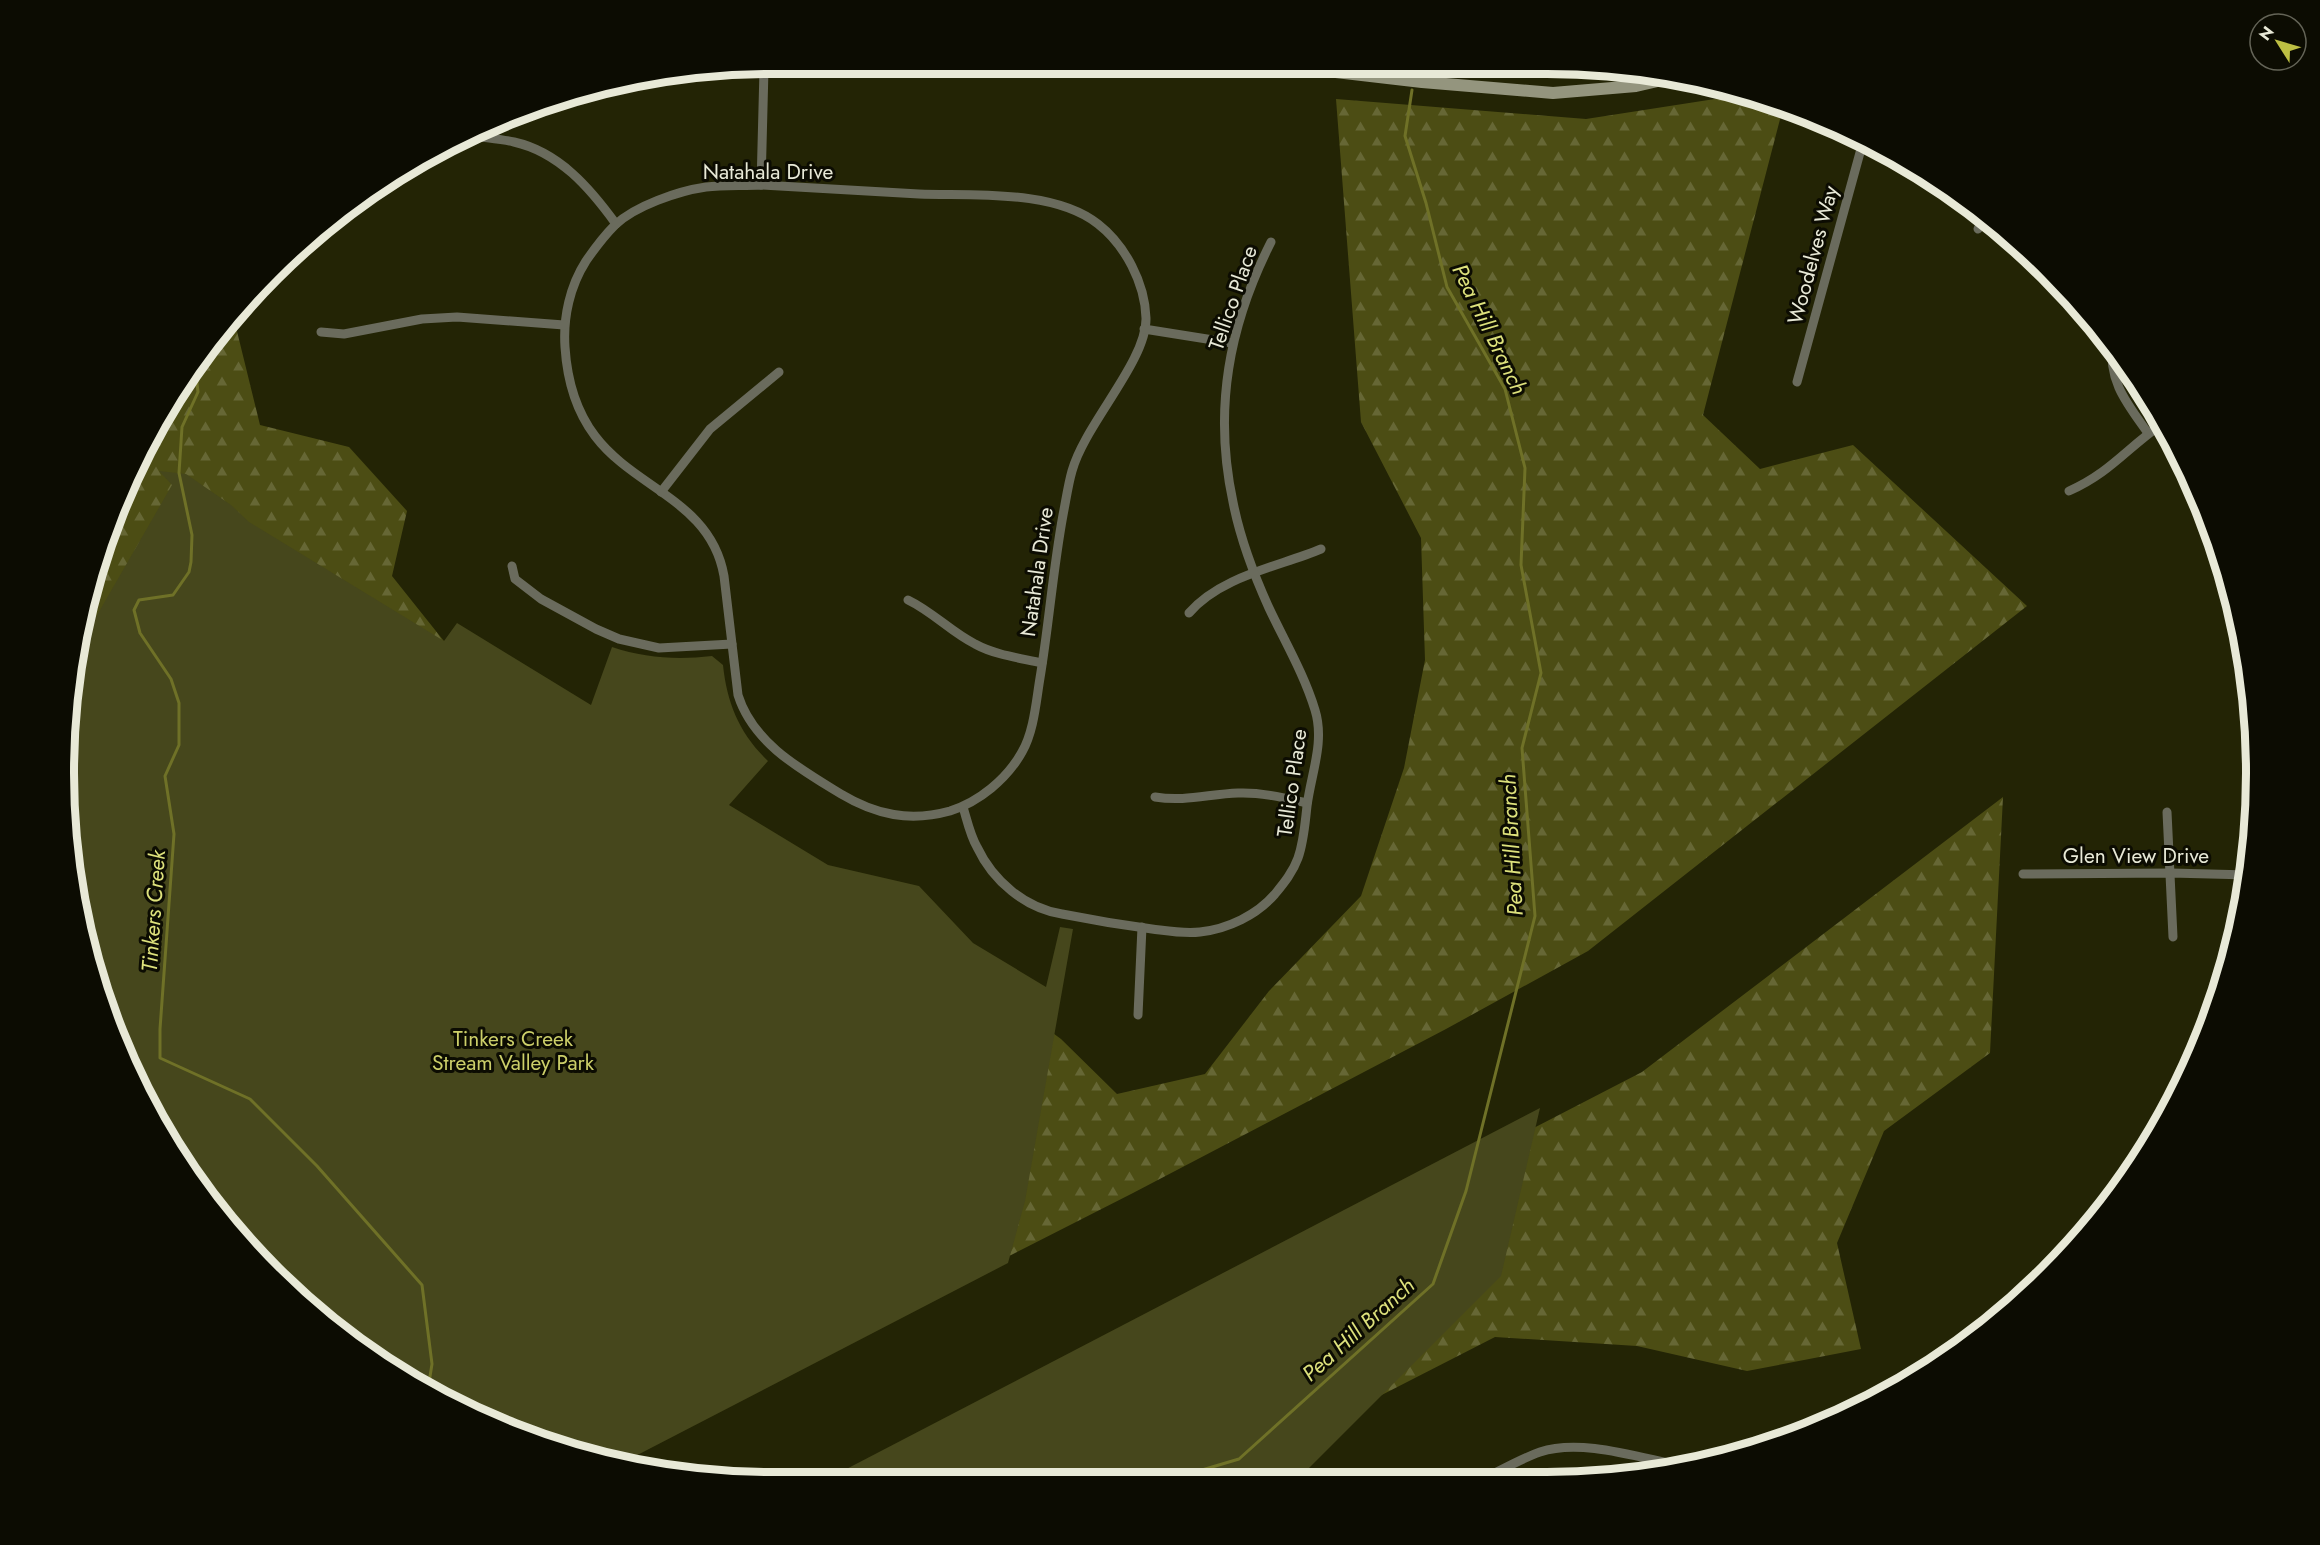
<svg xmlns="http://www.w3.org/2000/svg" width="2320" height="1545" viewBox="0 0 2320 1545" font-family="Jost,sans-serif">
  <style>
    .forest { fill: url(#forest-firs) }
    .park { fill: #46471c }
    .lines { fill: none; stroke-linecap: round; stroke-linejoin: round }
    .stream { stroke: #6f7127; stroke-width: 3 }
    .street { stroke: #6a6b5d; stroke-width: 9 }
    .secondary { stroke: #94957e; stroke-width: 12 }
    .labels { text-anchor: middle; stroke-width: 6; stroke-linejoin: round; paint-order: stroke }
    .street-label { font-size: 21px; fill: #e8e9d7; stroke: #0c0c02 }
    .park-label { font-size: 21px; fill: #cccf69; stroke: #0c0c02 }
    .water-label { font-size: 22px; font-style: italic; fill: #dee27c; stroke: #0c0c02 }
    .rim { fill: none; stroke: #e8e9d7; stroke-width: 8 }
  </style>
  <defs>
    <pattern id="forest-firs" width="22" height="20" patternUnits="userSpaceOnUse" patternTransform="scale(1.5)"><rect width="22" height="20" fill="#4c4d14"/><path d="M5 1l3.5 6h-7zM16 11l3.5 6h-7z" fill="#666735"/></pattern>
  </defs>
  <rect width="100%" height="100%" fill="#232405"/>
  <!-- forest -->
  <g class="forest">
    <polygon points="1747,94 1784,104 1703,415 1760,469 1853,445 2027,606 1588,951 1446,1029 1133,1193 607,1461 589,1458 459,1409 304,1306 239,1240 158,1128 87,956 65,819 65,726 87,589 117,501 210,340 233,315 260,425 349,447 407,511 392,576 463,665 959,964 1061,1039 1117,1094 1205,1074 1269,991 1361,896 1404,768 1425,660 1421,538 1361,422 1336,99 1586,119"/>
    <polygon points="2003,797 1990,1053 1884,1131 1837,1243 1861,1349 1747,1371 1637,1346 1495,1337 1368,1402 1297,1479 860,1477 1642,1072"/>
  </g>
  <!-- park -->
  <g class="park">
    <path d="M159,471L186,474L231,505L249,522L444,641L457,623L591,705L612,647C645,658 677,660 712,656L723,665C727,704 740,734 768,761L729,805L828,865L919,886L973,943L1046,987L1060,927L1073,929L1025,1201L1008,1263L620,1464L589,1458L459,1409L304,1306L239,1240L158,1128L87,956L65,819V726L77,650L172,485Z"/>
    <polygon points="1540,1108 1501,1276 1298,1479 831,1477"/>
  </g>
  <g class="lines">
    <!-- stream -->
    <g class="stream">
      <polyline points="1415,73 1415,69"/>
      <polyline points="195,366 198,392 182,427 179,473 192,535 191,562 189,572 173,595 139,600 134,610 140,633 171,679 179,703 179,745 165,776 174,834 160,1029 160,1058 250,1099 317,1166 422,1285 432,1364 428,1389"/>
      <polyline points="1175,1478 1239,1459 1433,1284 1466,1191 1535,916 1522,748 1541,673 1521,565 1525,468 1505,389 1447,287 1426,203 1405,136 1412,90"/>
    </g>
    <!-- street -->
    <g class="street">
      <path d="M473,136C486,138 501,139 514,142C559,152 590,188 616,224"/>
      <path d="M761,185C813,188 866,191 919,194C973,196 1054,189 1098,224C1125,245 1145,283 1146,318C1147,361 1085,424 1072,471C1068,485 1066,500 1063,515C1053,569 1049,624 1040,678C1036,702 1034,731 1022,752C1007,779 979,802 950,811C910,822 876,815 841,794C800,769 753,743 738,695L724,576C711,501 635,489 595,436C576,411 567,378 565,347C563,317 570,286 586,261C595,248 604,236 615,225C635,206 678,191 706,187C724,185 743,186 761,185Z"/>
      <polyline points="761,185 764,69"/>
      <polyline points="1978,229 1984,218"/>
      <polyline points="1144,329 1232,343"/>
      <polyline points="321,332 344,334 422,319 457,317 564,325"/>
      <path d="M2113,344C2107,381 2129,406 2148,433"/>
      <polyline points="1797,382 1864,138"/>
      <path d="M2069,491C2110,473 2128,447 2162,424"/>
      <polyline points="661,492 710,429 779,372"/>
      <polyline points="512,566 515,579 541,599 596,629 619,639 659,648 732,644"/>
      <path d="M908,600C933,612 951,632 975,644C995,655 1020,658 1042,663"/>
      <path d="M1189,613C1221,576 1278,567 1321,549"/>
      <path d="M1155,797C1185,802 1209,794 1238,793C1261,792 1285,798 1307,803"/>
      <path d="M963,807C967,820 970,835 977,847C993,881 1025,908 1062,914C1092,920 1122,925 1152,929C1168,931 1184,934 1200,932C1228,929 1257,915 1275,894C1284,883 1293,872 1298,858C1304,841 1305,823 1307,806C1311,774 1325,742 1315,710C1304,674 1285,642 1269,608C1254,575 1240,538 1233,502C1213,409 1229,325 1271,242"/>
      <polyline points="2167,812 2173,937"/>
      <polyline points="2023,874 2171,873 2249,875"/>
      <polyline points="1138,1015 1142,927"/>
      <path d="M1481,1480C1500,1471 1520,1459 1540,1452C1581,1438 1640,1458 1682,1466"/>
    </g>
    <!-- secondary -->
    <polyline class="secondary" points="1310,69 1422,82 1553,93 1636,86 1675,77"/>
  </g>
  <g class="labels">
    <!-- street labels -->
    <g class="street-label">
      <text x="768" y="179">Natahala Drive</text>
      <text transform="translate(1813 255) rotate(-75)" y="7">Woodelves Way</text>
      <text transform="translate(1233 298) rotate(-71)" y="7">Tellico Place</text>
      <text transform="translate(1037 572) rotate(-82)" y="7">Natahala Drive</text>
      <text transform="translate(1292 783) rotate(-82)" y="7">Tellico Place</text>
      <text x="2136" y="863">Glen View Drive</text>
    </g>
    <!-- park labels -->
    <g class="park-label">
      <text x="513" y="1046">Tinkers Creek<tspan x="513" dy="24">Stream Valley Park</tspan></text>
    </g>
    <!-- water labels -->
    <g class="water-label">
      <text transform="translate(1490 329) rotate(64)" y="8">Pea Hill Branch</text>
      <text transform="translate(1511 845) rotate(-93)" y="8">Pea Hill Branch</text>
      <text transform="translate(153 911) rotate(-86)" y="8">Tinkers Creek</text>
      <text transform="translate(1358 1329) rotate(-42)" y="8">Pea Hill Branch</text>
    </g>
  </g>
  <!-- crop -->
  <path d="M0 0H2320V1545H0ZM773 74H1547A699 699 0 0 1 2246 773V773A699 699 0 0 1 1547 1472H773A699 699 0 0 1 74 773V773A699 699 0 0 1 773 74Z" fill="#0c0c02" fill-rule="evenodd"/>
  <path class="rim" d="M773 74H1547A699 699 0 0 1 2246 773V773A699 699 0 0 1 1547 1472H773A699 699 0 0 1 74 773V773A699 699 0 0 1 773 74Z"/>
  <!-- north arrow -->
  <g transform="translate(2278 42) rotate(307)"><circle r="28" fill="#0c0c02" stroke="#646457" stroke-width="1.5"/>
  <path d="M0-4.5L10 22L0 15L-10 22Z" fill="#bdbf43"/>
  <text y="-9" font-size="16" font-weight="bold" text-anchor="middle" fill="#e8e9d7">N</text>
  </g>
</svg>
